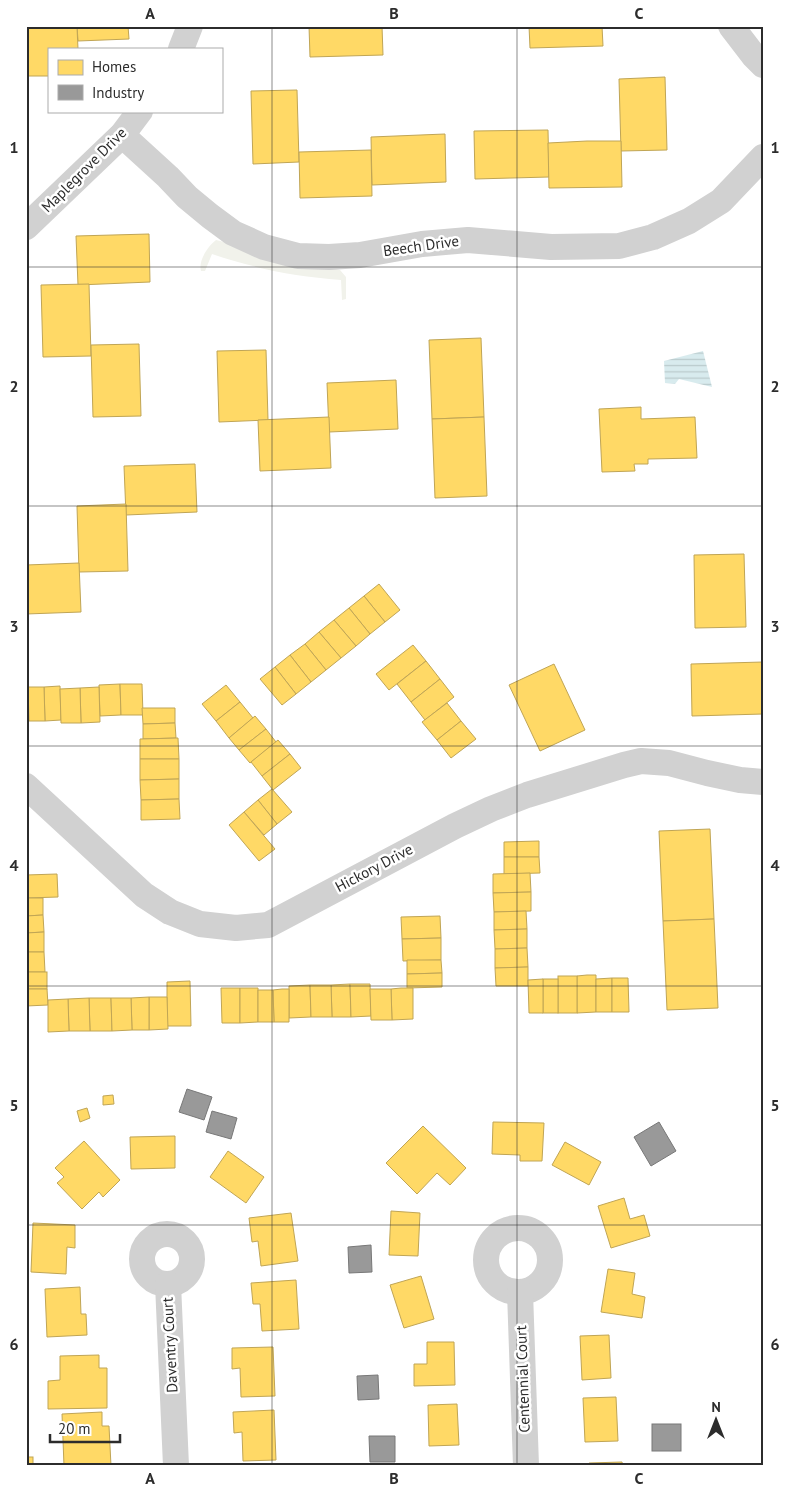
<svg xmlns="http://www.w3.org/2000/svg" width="789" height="1492" viewBox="0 0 789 1492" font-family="'PT Sans',sans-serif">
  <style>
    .green { fill: #f1f2eb }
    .water { fill: url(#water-rules) }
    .homes { fill: #ffd966; stroke: #c0a555 }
    .industry { fill: #999; stroke: #787878 }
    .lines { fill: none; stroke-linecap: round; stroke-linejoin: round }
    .minor { stroke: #d1d1d1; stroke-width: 26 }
    .grid { fill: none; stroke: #2c2c2c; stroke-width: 1; stroke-opacity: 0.55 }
    .labels { text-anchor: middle; stroke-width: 5; stroke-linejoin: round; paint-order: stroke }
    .street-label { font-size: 15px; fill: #2c2c2c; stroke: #fff }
    .neatline { fill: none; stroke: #2c2c2c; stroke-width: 2 }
    .grid-label { font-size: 16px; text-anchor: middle; font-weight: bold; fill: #2c2c2c }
  </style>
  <defs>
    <pattern id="water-rules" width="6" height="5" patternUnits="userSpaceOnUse" patternTransform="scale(1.25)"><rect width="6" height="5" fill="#d8ebee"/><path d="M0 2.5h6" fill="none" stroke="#bacacc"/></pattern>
  </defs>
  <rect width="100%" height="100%" fill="#fff"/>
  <!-- green -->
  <path class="green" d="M216,240L340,270L346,277V299L342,300L341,280C294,276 256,269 212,254L205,271H201C198,261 208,246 216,240Z"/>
  <!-- water -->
  <polygon class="water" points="703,351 712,387 679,379 675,384 665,383 664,361"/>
  <!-- homes -->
  <g class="homes">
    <polygon points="128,26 129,39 78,41 77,26"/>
    <polygon points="309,26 382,26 383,55 310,57"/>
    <polygon points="529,26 602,26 603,46 530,48"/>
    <polygon points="77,27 78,49 49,49 49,76 26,76 26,28"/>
    <polygon points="665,77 667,150 621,151 619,79"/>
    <polygon points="297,90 299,162 253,164 251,91"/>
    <polygon points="548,130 549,177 475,179 474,131"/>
    <polygon points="445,134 446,182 372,185 371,137"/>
    <polygon points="587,141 621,141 622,187 549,188 548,143"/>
    <polygon points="371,150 372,196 300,198 299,152"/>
    <polygon points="149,234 150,282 78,285 76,236"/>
    <polygon points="89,284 91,356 43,357 41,285"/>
    <polygon points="481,338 484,417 432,419 429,340"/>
    <polygon points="139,344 141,416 93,417 91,345"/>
    <polygon points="266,350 268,420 219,422 217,351"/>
    <polygon points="396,380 398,429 329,432 327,383"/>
    <polygon points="641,407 641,419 695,417 697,458 648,459 648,464 634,464 635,471 602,472 599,409"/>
    <polygon points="329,417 331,468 260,471 258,420"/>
    <polygon points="484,417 487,496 435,498 432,419"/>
    <polygon points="195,464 197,512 126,515 124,466"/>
    <polygon points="126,504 128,571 79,572 77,506"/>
    <polygon points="744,554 746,627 695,628 694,555"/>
    <polygon points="79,563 81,612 26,614 26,565"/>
    <polygon points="379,584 400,610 385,622 364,596"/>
    <polygon points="364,596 385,622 370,634 349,608"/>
    <polygon points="349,608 370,634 356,646 334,620"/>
    <polygon points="334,620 356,646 341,658 319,632"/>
    <polygon points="319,632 341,658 326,670 305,644"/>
    <polygon points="305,644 326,670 311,682 290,655"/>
    <polygon points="413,645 426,661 389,690 376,674"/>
    <polygon points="290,655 311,682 296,694 275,667"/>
    <polygon points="426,661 440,679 411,702 397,684"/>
    <polygon points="763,662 763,714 692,716 691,664"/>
    <polygon points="554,664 585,730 540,751 509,685"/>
    <polygon points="275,667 296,694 282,705 260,679"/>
    <polygon points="440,679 454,697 425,720 411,702"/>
    <polygon points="120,684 121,715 100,716 99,685"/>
    <polygon points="120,684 142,684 143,715 121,715"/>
    <polygon points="226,685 240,702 216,721 202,704"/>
    <polygon points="60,686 61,720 45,721 44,687"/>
    <polygon points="28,687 44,687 45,721 29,721"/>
    <polygon points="99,687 100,722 81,723 80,688"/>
    <polygon points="80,688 81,723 61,723 60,689"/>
    <polygon points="240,702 253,718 229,738 216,721"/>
    <polygon points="447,703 461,721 437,740 422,722"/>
    <polygon points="142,708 175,708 175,723 143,724"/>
    <polygon points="255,716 266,729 239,750 229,738"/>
    <polygon points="461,721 476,739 451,758 437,740"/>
    <polygon points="175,723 176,738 143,739 143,724"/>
    <polygon points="266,729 276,742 250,763 239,750"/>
    <polygon points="178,738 179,759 140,759 140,739"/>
    <polygon points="278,740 290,754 262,776 251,762"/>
    <polygon points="290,754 301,768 273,790 262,776"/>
    <polygon points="140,759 179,759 179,779 140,780"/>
    <polygon points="179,779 179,799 141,800 140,780"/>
    <polygon points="272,789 292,812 277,824 258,800"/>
    <polygon points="179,799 180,819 141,820 141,800"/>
    <polygon points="258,800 277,824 264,835 244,812"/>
    <polygon points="244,812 275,849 259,861 229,825"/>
    <polygon points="710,829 714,919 663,921 659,831"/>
    <polygon points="539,841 539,857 504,857 504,842"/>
    <polygon points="504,857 539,857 540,873 504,874"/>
    <polygon points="530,873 531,892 493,893 493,874"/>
    <polygon points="57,874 58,897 26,898 26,875"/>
    <polygon points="531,892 531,911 494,912 493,893"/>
    <polygon points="26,898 43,898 43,915 26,916"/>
    <polygon points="526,911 527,929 494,930 494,912"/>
    <polygon points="43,915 44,932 26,933 26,916"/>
    <polygon points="440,916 441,938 402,939 401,917"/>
    <polygon points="714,919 718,1008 667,1010 663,921"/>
    <polygon points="527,929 527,948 495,949 494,930"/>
    <polygon points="44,932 44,952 26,952 26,933"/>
    <polygon points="441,938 441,960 403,961 402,939"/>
    <polygon points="527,948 528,967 495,968 495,949"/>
    <polygon points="26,952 44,952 45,972 26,972"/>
    <polygon points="407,960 441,960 442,973 407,974"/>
    <polygon points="528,967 528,986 496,986 495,968"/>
    <rect x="26" y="972" width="21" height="17"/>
    <polygon points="442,973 442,987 407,988 407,974"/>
    <polygon points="587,975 596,975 596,1012 577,1013 577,976"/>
    <rect x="558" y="976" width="19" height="37"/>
    <polygon points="612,978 612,1012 596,1012 596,979"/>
    <polygon points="612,978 628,978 629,1012 612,1012"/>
    <rect x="543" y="979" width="15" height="34"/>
    <polygon points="543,979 543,1013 529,1013 528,980"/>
    <polygon points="190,981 191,1026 167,1026 167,982"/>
    <polygon points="350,984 351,1017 332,1017 331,985"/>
    <polygon points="350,984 370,984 371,1016 351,1017"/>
    <polygon points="310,985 311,1017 289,1018 289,986"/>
    <polygon points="310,985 331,985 332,1017 311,1017"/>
    <polygon points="221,988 240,988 240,1023 222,1023"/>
    <polygon points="240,988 258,988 258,1022 240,1023"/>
    <polygon points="401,988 413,988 413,1019 392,1020 391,989"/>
    <polygon points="26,989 47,989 48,1005 26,1006"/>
    <polygon points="282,989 289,989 289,1022 274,1022 273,990"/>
    <polygon points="370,989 391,989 392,1020 371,1020"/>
    <polygon points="258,990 273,990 274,1022 258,1022"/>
    <polygon points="149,997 167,997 168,1029 149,1030"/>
    <polygon points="149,997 149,1030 132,1030 131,998"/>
    <polygon points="89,998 111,998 112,1031 90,1031"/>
    <polygon points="89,998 90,1031 69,1031 68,999"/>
    <polygon points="111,998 131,998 132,1030 112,1031"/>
    <polygon points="68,999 69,1031 48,1032 48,1000"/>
    <polygon points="113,1095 114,1104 103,1105 103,1096"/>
    <polygon points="87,1108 90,1118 80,1122 77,1111"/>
    <polygon points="493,1122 544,1123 542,1161 520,1161 520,1155 492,1154"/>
    <polygon points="423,1126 466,1168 450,1185 437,1173 417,1194 386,1163"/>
    <polygon points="175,1136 175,1168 131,1169 130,1137"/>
    <polygon points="84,1141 120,1180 103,1197 99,1192 82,1209 57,1183 64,1177 55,1168"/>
    <polygon points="565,1142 601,1162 589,1185 552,1165"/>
    <polygon points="228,1151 264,1177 246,1203 210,1177"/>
    <polygon points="624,1198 630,1219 644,1215 650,1236 611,1248 598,1206"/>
    <polygon points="391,1211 420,1213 418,1256 389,1255"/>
    <polygon points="291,1213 298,1261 261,1266 258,1241 252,1242 249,1218"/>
    <polygon points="33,1223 75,1225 75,1248 67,1247 66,1274 31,1272"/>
    <polygon points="608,1269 635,1273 632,1294 645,1297 642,1318 601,1312"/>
    <polygon points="421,1276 434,1319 404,1328 390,1285"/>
    <polygon points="296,1280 299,1329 262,1331 260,1304 253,1304 251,1283"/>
    <polygon points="80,1287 81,1314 86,1314 87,1335 47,1337 45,1289"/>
    <polygon points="609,1335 611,1378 582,1380 580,1336"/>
    <polygon points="427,1342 454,1342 455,1385 414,1386 414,1364 427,1364"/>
    <polygon points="273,1347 275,1396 241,1397 240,1368 232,1369 232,1348"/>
    <polygon points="99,1355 99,1368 107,1368 107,1408 48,1409 48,1381 60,1380 60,1356"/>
    <polygon points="616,1397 618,1441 585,1442 583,1398"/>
    <polygon points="457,1404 459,1445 429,1446 428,1405"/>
    <polygon points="274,1410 276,1460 243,1461 242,1432 234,1433 233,1412"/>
    <polygon points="102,1412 102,1426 109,1426 111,1466 64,1466 62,1414"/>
    <rect x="26" y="1457" width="7" height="9"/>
    <polygon points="622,1462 623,1466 590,1466 589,1463"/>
  </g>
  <!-- industry -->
  <g class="industry">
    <polygon points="187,1089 212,1097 204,1120 179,1112"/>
    <polygon points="212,1111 237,1118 231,1139 206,1132"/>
    <polygon points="659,1122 676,1151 651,1166 634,1137"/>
    <polygon points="371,1245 372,1272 349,1273 348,1247"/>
    <polygon points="378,1375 379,1399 358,1400 357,1376"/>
    <rect x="652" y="1424" width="29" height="27"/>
    <polygon points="369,1436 395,1436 395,1462 370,1462"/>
  </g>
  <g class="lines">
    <!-- minor -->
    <g class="minor">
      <polyline points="731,26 754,56 763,65"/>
      <polyline points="181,49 190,26"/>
      <polyline points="122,135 168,177 187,197 210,216 233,233 264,247 298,256 329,257 360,255 422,244 468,240 551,247 619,246 653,237 689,221 721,201 763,157"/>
      <polyline points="26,227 122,135 140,111"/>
      <polyline points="26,786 144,895 170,912 200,924 236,928 268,925 455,826 491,809 527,795 624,765 641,761 669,763 707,773 740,780 763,782"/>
      <circle cx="518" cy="1260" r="32"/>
      <circle cx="167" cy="1259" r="25"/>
      <polyline points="168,1284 176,1466"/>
      <polyline points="520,1292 526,1466"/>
    </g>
  </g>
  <!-- grid -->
  <path class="grid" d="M272,26V1466M517,26V1466M26,267H763M26,506H763M26,746H763M26,986H763M26,1225H763"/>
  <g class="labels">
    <!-- street labels -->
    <g class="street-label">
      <text transform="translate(84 170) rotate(-45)" y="5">Maplegrove Drive</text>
      <text transform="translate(421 246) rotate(-8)" y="5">Beech Drive</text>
      <text transform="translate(374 868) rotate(-28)" y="5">Hickory Drive</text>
      <text transform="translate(170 1345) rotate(-93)" y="5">Daventry Court</text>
      <text transform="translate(523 1379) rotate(-92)" y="5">Centennial Court</text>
    </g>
  </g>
  <!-- border -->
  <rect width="789" height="1492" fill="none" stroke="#ffffff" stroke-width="55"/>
  <!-- legend -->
  <rect x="48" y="48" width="175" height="65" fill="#ffffff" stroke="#ababab"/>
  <rect x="58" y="60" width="25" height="15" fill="#ffd966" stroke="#ababab"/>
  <text x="92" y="72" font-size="15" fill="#2c2c2c">Homes</text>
  <rect x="58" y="85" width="25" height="15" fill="#999999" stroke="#ababab"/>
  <text x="92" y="98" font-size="15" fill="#2c2c2c">Industry</text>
  <!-- north arrow -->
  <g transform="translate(716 1420)" stroke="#ffffff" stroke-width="4" paint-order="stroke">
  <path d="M0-4L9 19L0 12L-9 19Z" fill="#2c2c2c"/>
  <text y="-8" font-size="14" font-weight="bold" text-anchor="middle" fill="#2c2c2c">N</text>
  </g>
  <!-- scale -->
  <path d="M50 1434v8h70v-8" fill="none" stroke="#2c2c2c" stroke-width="2.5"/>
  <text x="58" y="1434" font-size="15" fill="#2c2c2c" stroke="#ffffff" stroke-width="4" paint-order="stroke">20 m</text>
  <rect x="28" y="28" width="734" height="1436" class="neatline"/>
  <g class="grid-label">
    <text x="150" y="19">A</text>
    <text x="394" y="19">B</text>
    <text x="639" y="19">C</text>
    <text x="14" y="153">1</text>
    <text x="775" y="153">1</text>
    <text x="14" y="392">2</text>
    <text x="775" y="392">2</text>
    <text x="14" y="632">3</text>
    <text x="775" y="632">3</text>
    <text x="14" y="871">4</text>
    <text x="775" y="871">4</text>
    <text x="14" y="1111">5</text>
    <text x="775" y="1111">5</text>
    <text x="14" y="1350">6</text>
    <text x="775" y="1350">6</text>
    <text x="150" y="1484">A</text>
    <text x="394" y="1484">B</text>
    <text x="639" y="1484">C</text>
  </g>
</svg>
